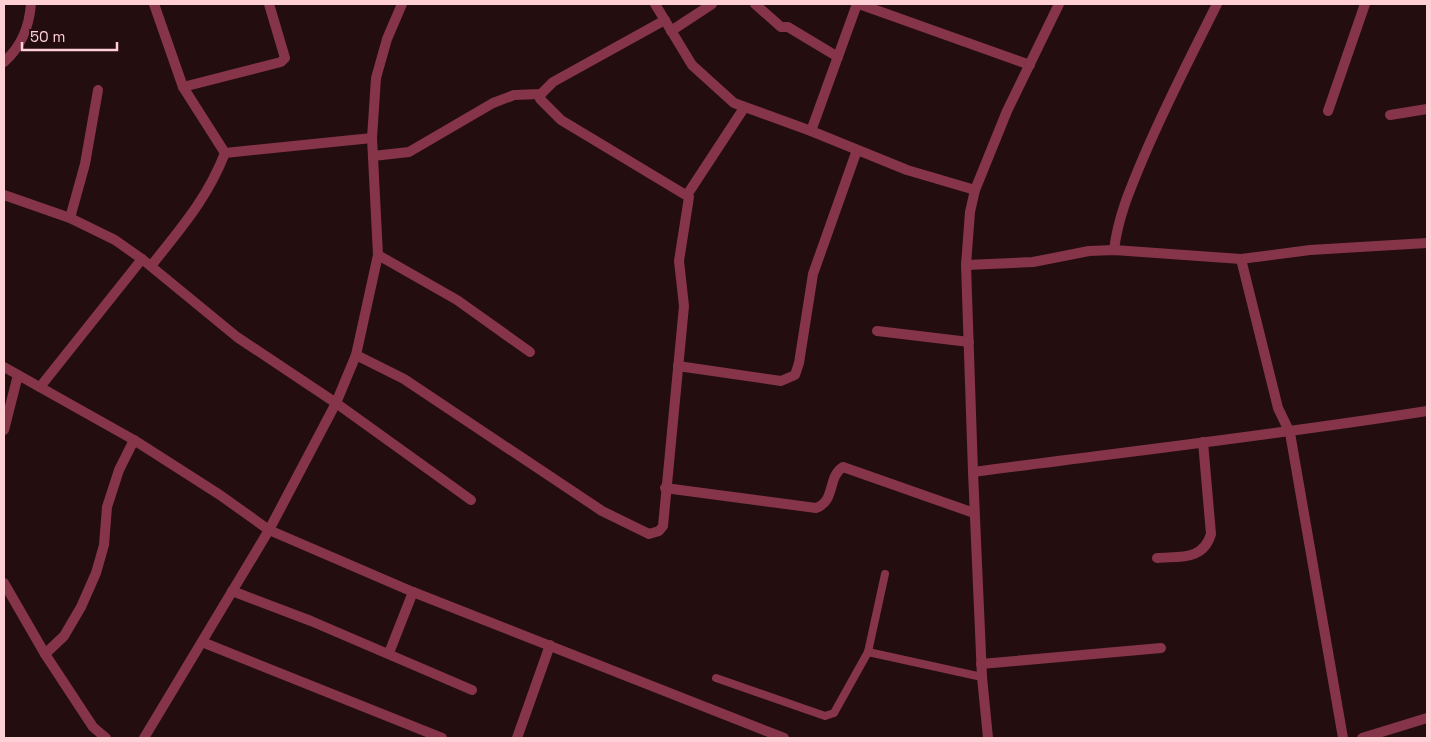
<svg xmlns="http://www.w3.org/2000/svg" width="1431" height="742" viewBox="0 0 1431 742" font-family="'Space Grotesk',sans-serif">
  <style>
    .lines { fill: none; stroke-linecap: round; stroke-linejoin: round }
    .lane { stroke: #853547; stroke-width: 8 }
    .street { stroke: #853547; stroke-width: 10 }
  </style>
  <rect width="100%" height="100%" fill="#230d0f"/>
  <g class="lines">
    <!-- lane -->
    <g class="lane">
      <polyline points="868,652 982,677"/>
      <polyline points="716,678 825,716 834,713 868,652 885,574"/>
    </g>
    <!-- street -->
    <g class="street">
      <polyline points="154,4 183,87 225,153"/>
      <polyline points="655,4 692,65 734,103 811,131 907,170 975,190"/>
      <polyline points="755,4 781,27 788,27 838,57"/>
      <polyline points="859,4 1030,65"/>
      <polyline points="671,31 712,4"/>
      <path d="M4,62C22,46 29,27 31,4"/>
      <polyline points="183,87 281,62 285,58 269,4"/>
      <polyline points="1328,111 1365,4"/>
      <polyline points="1390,115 1427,109"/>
      <polyline points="811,131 857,4"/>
      <polyline points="225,153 372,138"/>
      <polyline points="373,156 409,152 493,103 514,95 541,94"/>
      <polyline points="4,195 70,218 115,240 142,259 237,337 336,403 471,500"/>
      <polyline points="687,195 744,108"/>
      <polyline points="70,218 85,164 98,90"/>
      <path d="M1114,250C1118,216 1131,187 1144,156C1166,104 1192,54 1217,4"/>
      <polyline points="378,255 457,300 530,352"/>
      <polyline points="1241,259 1278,408 1290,433 1343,738"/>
      <polyline points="966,265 1033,262 1089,251 1114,250 1241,259 1310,250 1427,243"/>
      <path d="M151,266C181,228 207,199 225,153"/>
      <polyline points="877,331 969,342"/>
      <polyline points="356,355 404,379 602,511 649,534 659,531 663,526 684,306 679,261 689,197 561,120 540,99 541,94 553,82 665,20"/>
      <polyline points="678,366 781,381 795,375 799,363 813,274 857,150"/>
      <polyline points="4,367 134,440 220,495 269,530 413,592 784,738"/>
      <polyline points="40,387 142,259"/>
      <polyline points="4,430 18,375"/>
      <path d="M973,472C1124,452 1276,435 1427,411"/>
      <path d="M665,488L816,508C836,501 827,477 843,467L974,513"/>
      <path d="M1157,558C1179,556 1203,561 1211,534L1203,442"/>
      <polyline points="4,583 45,654 93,727 106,738"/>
      <polyline points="232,591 311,621 472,690"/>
      <polyline points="202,642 442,738"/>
      <polyline points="389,653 413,592"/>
      <polyline points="45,654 64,636 81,607 96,573 104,545 107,507 119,470 134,440"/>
      <polyline points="981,664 1161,648"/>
      <polyline points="144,738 269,530 336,403 356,355 378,255 372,138 376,78 387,39 402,4"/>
      <polyline points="517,738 550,645"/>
      <polyline points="988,738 982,677 973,472 966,265 970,212 975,190 1007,111 1059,4"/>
      <polyline points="1362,738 1427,718"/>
    </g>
  </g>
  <!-- border -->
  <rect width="1431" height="742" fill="none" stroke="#ffcfd6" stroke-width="10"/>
  <!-- scale -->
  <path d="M22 42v8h95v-8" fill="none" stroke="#ffcfd6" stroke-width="2.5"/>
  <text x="30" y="42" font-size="15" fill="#ffcfd6" stroke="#230d0f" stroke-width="4" paint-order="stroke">50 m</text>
</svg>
